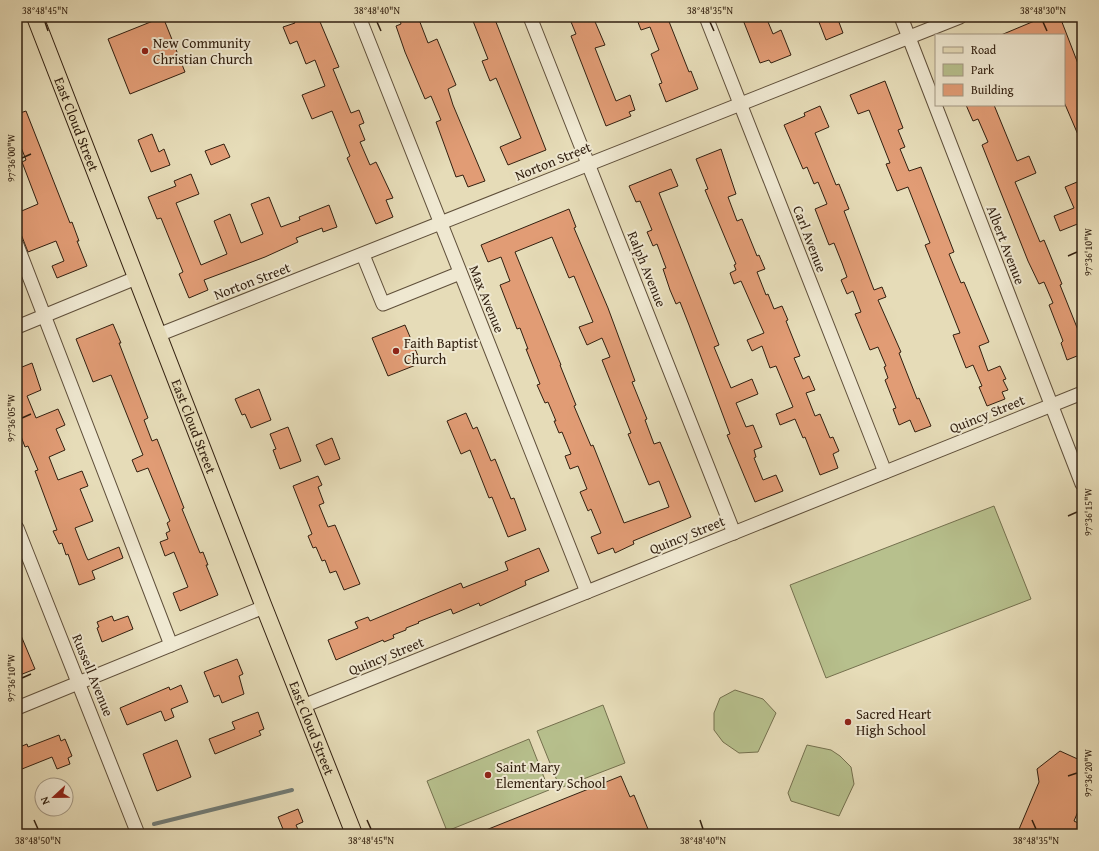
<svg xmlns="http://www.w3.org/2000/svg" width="1099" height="851" viewBox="0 0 1099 851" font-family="'Gentium Book Plus',serif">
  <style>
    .green { fill: #b7c08d; stroke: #74704e }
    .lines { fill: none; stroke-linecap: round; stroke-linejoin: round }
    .stream { stroke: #727c76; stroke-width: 4 }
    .building { fill: #e19c75; stroke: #322010; fill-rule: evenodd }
    .minor-casing { stroke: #5f4f3a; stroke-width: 15 }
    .major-casing { stroke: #322010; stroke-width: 18 }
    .minor { stroke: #efe8d1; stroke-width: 13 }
    .major { stroke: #e6dcb8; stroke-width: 16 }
    .ticks { fill: none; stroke: #322010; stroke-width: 1.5 }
    .poi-dot { fill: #8f2418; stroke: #efe8d1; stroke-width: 1.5 }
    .labels { text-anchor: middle; stroke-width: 4; stroke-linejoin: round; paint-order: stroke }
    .poi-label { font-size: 14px; fill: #322010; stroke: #efe8d1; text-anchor: start }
    .street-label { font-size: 14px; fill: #322010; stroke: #efe8d1 }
    .neatline { fill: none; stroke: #322010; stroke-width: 1.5 }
    .ticks-label { font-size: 10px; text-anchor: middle; fill: #322010 }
  </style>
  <rect width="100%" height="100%" fill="#e6dcb8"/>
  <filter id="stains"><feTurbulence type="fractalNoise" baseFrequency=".005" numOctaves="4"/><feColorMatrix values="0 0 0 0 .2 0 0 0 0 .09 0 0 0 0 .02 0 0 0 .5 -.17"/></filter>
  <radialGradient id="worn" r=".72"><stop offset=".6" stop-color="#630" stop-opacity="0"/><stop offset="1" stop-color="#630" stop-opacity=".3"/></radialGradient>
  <!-- green -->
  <g class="green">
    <polygon points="994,506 1031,599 826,678 790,585"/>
    <polygon points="735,690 763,699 776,713 758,752 739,753 723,742 714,730 714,713 720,698"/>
    <polygon points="603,705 625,763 560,788 537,731"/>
    <polygon points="529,739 549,790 447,831 427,781"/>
    <polygon points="807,745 831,750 840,756 851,767 854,784 839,816 791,801 788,793"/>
    <polygon points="782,832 825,832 825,834 780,834"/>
  </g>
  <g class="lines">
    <!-- stream -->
    <polyline class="stream" points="154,824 292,790"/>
  </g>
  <!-- building -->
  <g class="building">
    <polygon points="163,17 185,72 130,94 108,39"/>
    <polygon points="292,17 318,17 339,67 333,69 351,113 359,110 364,123 359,125 365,140 360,142 370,165 376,162 393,198 386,200 393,217 376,224 347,158 350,156 332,111 312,119 302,95 325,86 315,60 306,64 297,41 290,44 283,27 295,23"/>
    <polygon points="399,17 418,17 428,43 437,39 456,85 448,89 453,105 485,181 468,187 463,175 456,177 436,122 441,120 431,96 425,99 405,52 396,26 401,24"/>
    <polygon points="483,17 494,17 546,150 508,165 500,147 521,138 496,78 490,81 482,61 488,59 473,21"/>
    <polygon points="569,17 593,17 605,45 595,48 616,101 630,95 635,110 629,112 631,116 606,126 571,36 576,34"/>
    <polygon points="636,17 672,17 668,19 689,72 691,71 698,89 666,102 659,84 662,83 651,54 659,50 650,27 641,30"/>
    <polygon points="750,17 766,17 773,34 781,30 791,55 771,63 769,60 760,63 743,20"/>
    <polygon points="817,17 837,17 843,33 826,40"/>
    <polygon points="1044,17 1060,17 1082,74 1082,144 1064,102 1064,35 1001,35"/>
    <polygon points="885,81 903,128 898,130 905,147 900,149 909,171 921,167 954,252 949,254 961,283 964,282 989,342 979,346 988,371 1000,366 1006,379 1003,380 1008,390 1002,392 1005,399 987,406 979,387 982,386 973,365 966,368 953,335 960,333 925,245 930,243 908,187 897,191 886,164 890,163 869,110 858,114 850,95"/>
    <polygon points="966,105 994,105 1017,161 1029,156 1036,173 1015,182 1040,242 1044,240 1062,284 1060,285 1082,340 1082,354 1067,360 1061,343 1063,341 1049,305 1053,303 1044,282 1039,284 1028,261 982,145 988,142 978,119 973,121"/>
    <polygon points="820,106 829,127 815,133 836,185 839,184 849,209 844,211 874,290 882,287 886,297 878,300 901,352 899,353 917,399 919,398 931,426 915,432 910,420 899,425 893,409 896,408 885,380 888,378 884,367 886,366 878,347 870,350 855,314 861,312 853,291 847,294 841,280 847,277 842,263 834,243 829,245 815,209 827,204 818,182 814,184 807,167 803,169 784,125 805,116 804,113"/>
    <polygon points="26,111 70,223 72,222 79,241 77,241 87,266 57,278 52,266 64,261 56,241 28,252 17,224 17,213 38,204 22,162 26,160 17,137 17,114"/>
    <polygon points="152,134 159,152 164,149 170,165 151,172 138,140"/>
    <polygon points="224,144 230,157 211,165 205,151"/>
    <polygon points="721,149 736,194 728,197 737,221 742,219 757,256 759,255 765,269 757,272 766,295 768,294 774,309 782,306 788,320 786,321 800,356 794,358 803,379 809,376 815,390 806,393 815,416 820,414 830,438 833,437 839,451 833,454 838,468 820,475 805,437 803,438 795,419 780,425 776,414 793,407 776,366 770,368 762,346 752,351 747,340 764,333 741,281 734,284 730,273 736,270 734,265 736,264 705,190 708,189 696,159"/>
    <polygon points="671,169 678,186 659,193 719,345 714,347 731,388 752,379 758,394 736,403 746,427 753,425 762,447 754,450 756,457 754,458 763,480 776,475 783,491 755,502 727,435 730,434 689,325 680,302 676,304 670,290 663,269 666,268 657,244 653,246 647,232 652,230 640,201 636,202 629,186"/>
    <polygon points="191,174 199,194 176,203 201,265 227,254 214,221 230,214 241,243 263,234 251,204 269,197 281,227 300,220 299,217 329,205 337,227 323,232 322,228 296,238 298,242 265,257 204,280 208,290 189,298 179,274 183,272 161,218 157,219 148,197 176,186 174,181"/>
    <polygon points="1082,180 1082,227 1080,223 1060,231 1054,216 1074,208 1065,187"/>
    <path d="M569,209L576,227L574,228L608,308L635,381L632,382L647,419L645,420L654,444L660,442L691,517L633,541L634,544L615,553L613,548L598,554L591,537L601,533L591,509L588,511L580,492L587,489L578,466L570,469L565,456L571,454L562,432L559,433L554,421H556L548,402L545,403L537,385L540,384L526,349H528L520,328L517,329L500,285L510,281L501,257L488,262L481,245ZM552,237L569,278L574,276L593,322L579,327L587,345L602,338L610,357L602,360L631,433L628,434L649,485L659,481L669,507L624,523L593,445L591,446L574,406L576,405L560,365H561L515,252Z"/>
    <polygon points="113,324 121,343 119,343 148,418 144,420 152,441 157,439 184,508 182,509 200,553 203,552 208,565 206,565 218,595 180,611 173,593 188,587 174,552 165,556 160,542 168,539 166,533 170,531 167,523 170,521 148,468 137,472 132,460 143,455 111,375 93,382 76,339"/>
    <polygon points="405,325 421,363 388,376 372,338"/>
    <polygon points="32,363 41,390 27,396 36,418 58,409 65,425 56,429 65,450 49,457 58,480 82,471 88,486 80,489 93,521 75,528 86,556 88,560 119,547 123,558 92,571 95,579 79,585 68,554 66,555 62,543 59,544 53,531 57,530 35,471 38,470 28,446 25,447 17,426 17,369"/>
    <polygon points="259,389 271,420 251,428 245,414 242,415 235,399"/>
    <polygon points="466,413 473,429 477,427 491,461 495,459 511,499 514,498 526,530 508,537 492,497 489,498 470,450 461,454 447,421"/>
    <polygon points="288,427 301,461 280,469 273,450 276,449 270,434"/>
    <polygon points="332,438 340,459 325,465 316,445"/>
    <polygon points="318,476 322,485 318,487 324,503 319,505 328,527 335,525 360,584 344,590 336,571 330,573 325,560 322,561 316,547 313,548 308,536 312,534 293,486"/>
    <polygon points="539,548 549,571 525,581 526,585 480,606 479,603 453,614 451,609 418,622 419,623 406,628 406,630 393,635 394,638 384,642 383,640 336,660 328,640 358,628 355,622 368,617 370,621 461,583 463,588 508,570 505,562"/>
    <polygon points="112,616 114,621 128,616 133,629 102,642 97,628 99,627 97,622"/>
    <polygon points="17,626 35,669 20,675 17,667"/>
    <polygon points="237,659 243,674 239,676 244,694 222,703 219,695 214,697 204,672"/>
    <polygon points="181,685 188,702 171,709 174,717 165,721 161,711 127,725 120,708 169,687 170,690"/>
    <polygon points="258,712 264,729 259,731 261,735 215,754 209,739 235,729 232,722"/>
    <polygon points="59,735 61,741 65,739 72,756 68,758 70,764 57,769 52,757 17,771 17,748 27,744 28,747"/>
    <polygon points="177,740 191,777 157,791 143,754"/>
    <polygon points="1060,751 1082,761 1082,802 1074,821 1082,825 1082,834 1017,834 1039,782 1037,769"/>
    <polygon points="621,776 630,797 634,795 650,834 476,834"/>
    <polygon points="298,809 303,822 296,825 300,834 285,834 278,817"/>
  </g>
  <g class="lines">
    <defs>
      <g id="minor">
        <polyline points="359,17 587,592"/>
        <polyline points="530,17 734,533"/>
        <polyline points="706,17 885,472"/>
        <polyline points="901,17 1082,484"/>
        <polyline points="17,245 171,645"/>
        <polyline points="363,255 383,304 460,273"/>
        <polyline points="17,327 136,278"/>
        <polyline points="158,335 960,17"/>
        <polyline points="17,528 138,834"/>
        <polyline points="303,706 1082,393"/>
        <polyline points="17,708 264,607"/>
      </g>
      <g id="major">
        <path id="s1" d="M35,17L264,607L354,834"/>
      </g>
    </defs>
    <!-- minor casing -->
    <use href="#minor" class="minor-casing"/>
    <!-- major casing -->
    <use href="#major" class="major-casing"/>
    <!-- minor -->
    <use href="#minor" class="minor"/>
    <!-- major -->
    <use href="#major" class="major"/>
  </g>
  <!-- ticks -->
  <path class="ticks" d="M45,22L48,31M377,22L381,31M710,22L714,31M1043,22L1047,31M22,158L31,154M1068,256L1077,252M22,418L31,414M1068,516L1077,512M22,678L31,674M1068,776L1077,773M34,820L38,829M367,820L371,829M700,820L703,829M1032,820L1036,829"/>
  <!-- markers -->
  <g class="poi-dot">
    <circle cx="145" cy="51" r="4"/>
    <circle cx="396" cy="351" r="4"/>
    <circle cx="848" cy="722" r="4"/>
    <circle cx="488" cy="775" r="4"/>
  </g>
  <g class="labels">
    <!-- poi labels -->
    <g class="poi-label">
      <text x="153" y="48">New Community<tspan x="153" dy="16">Christian Church</tspan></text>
      <text x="404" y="348">Faith Baptist<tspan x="404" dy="16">Church</tspan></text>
      <text x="856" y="719">Sacred Heart<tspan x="856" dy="16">High School</tspan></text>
      <text x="496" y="772">Saint Mary<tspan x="496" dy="16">Elementary School</tspan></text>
    </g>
    <!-- street labels -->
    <g class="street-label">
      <text dy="5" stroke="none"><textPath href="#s1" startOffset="115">East Cloud Street</textPath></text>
      <text transform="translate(553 161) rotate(-22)" y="5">Norton Street</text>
      <text transform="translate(810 239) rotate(69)" y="5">Carl Avenue</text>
      <text transform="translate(1006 245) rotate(69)" y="5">Albert Avenue</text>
      <text transform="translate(647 269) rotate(68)" y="5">Ralph Avenue</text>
      <text transform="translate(252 281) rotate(-21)" y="5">Norton Street</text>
      <text transform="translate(487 299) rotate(68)" y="5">Max Avenue</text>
      <text transform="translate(987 414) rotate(-22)" y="5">Quincy Street</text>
      <text dy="5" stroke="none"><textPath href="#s1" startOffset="439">East Cloud Street</textPath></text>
      <text transform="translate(687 535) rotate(-22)" y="5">Quincy Street</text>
      <text transform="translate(386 656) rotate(-22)" y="5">Quincy Street</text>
      <text transform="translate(93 675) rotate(68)" y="5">Russell Avenue</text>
      <text dy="5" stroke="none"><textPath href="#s1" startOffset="763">East Cloud Street</textPath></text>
    </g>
  </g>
  <!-- margin -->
  <rect width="1099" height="851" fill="none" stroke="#e6dcb8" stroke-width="44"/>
  <!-- legend -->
  <rect x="935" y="34" width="130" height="72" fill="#efe8d1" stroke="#a39884"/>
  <rect x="943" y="47" width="20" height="6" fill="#e6dcb8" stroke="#a39884"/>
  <text x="971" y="54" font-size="12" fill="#322010">Road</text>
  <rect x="943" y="64" width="20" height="12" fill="#b7c08d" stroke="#a39884"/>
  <text x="971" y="74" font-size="12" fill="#322010">Park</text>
  <rect x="943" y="84" width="20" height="12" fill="#e19c75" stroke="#a39884"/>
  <text x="971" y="94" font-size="12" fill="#322010">Building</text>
  <!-- north arrow -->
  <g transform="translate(54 797) rotate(248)"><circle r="19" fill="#efe8d1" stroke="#a39884"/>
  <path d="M0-3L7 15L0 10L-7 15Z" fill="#8f2418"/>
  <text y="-6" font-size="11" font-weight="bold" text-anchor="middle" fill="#322010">N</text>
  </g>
  <rect x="22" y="22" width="1055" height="807" class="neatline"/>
  <g class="ticks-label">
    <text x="45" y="14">38°48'45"N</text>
    <text x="377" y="14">38°48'40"N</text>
    <text x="710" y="14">38°48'35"N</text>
    <text x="1043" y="14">38°48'30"N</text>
    <text transform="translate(11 158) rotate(-90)" y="4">97°36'00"W</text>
    <text transform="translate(1088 252) rotate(-90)" y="4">97°36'10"W</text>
    <text transform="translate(11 418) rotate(-90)" y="4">97°36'05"W</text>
    <text transform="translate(1088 512) rotate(-90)" y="4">97°36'15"W</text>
    <text transform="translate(11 678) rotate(-90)" y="4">97°36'10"W</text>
    <text transform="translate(1088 773) rotate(-90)" y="4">97°36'20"W</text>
    <text x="38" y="844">38°48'50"N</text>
    <text x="371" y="844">38°48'45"N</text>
    <text x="703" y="844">38°48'40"N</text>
    <text x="1036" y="844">38°48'35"N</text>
  </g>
  <rect width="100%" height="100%" filter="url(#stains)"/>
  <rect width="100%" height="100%" fill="url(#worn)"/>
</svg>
